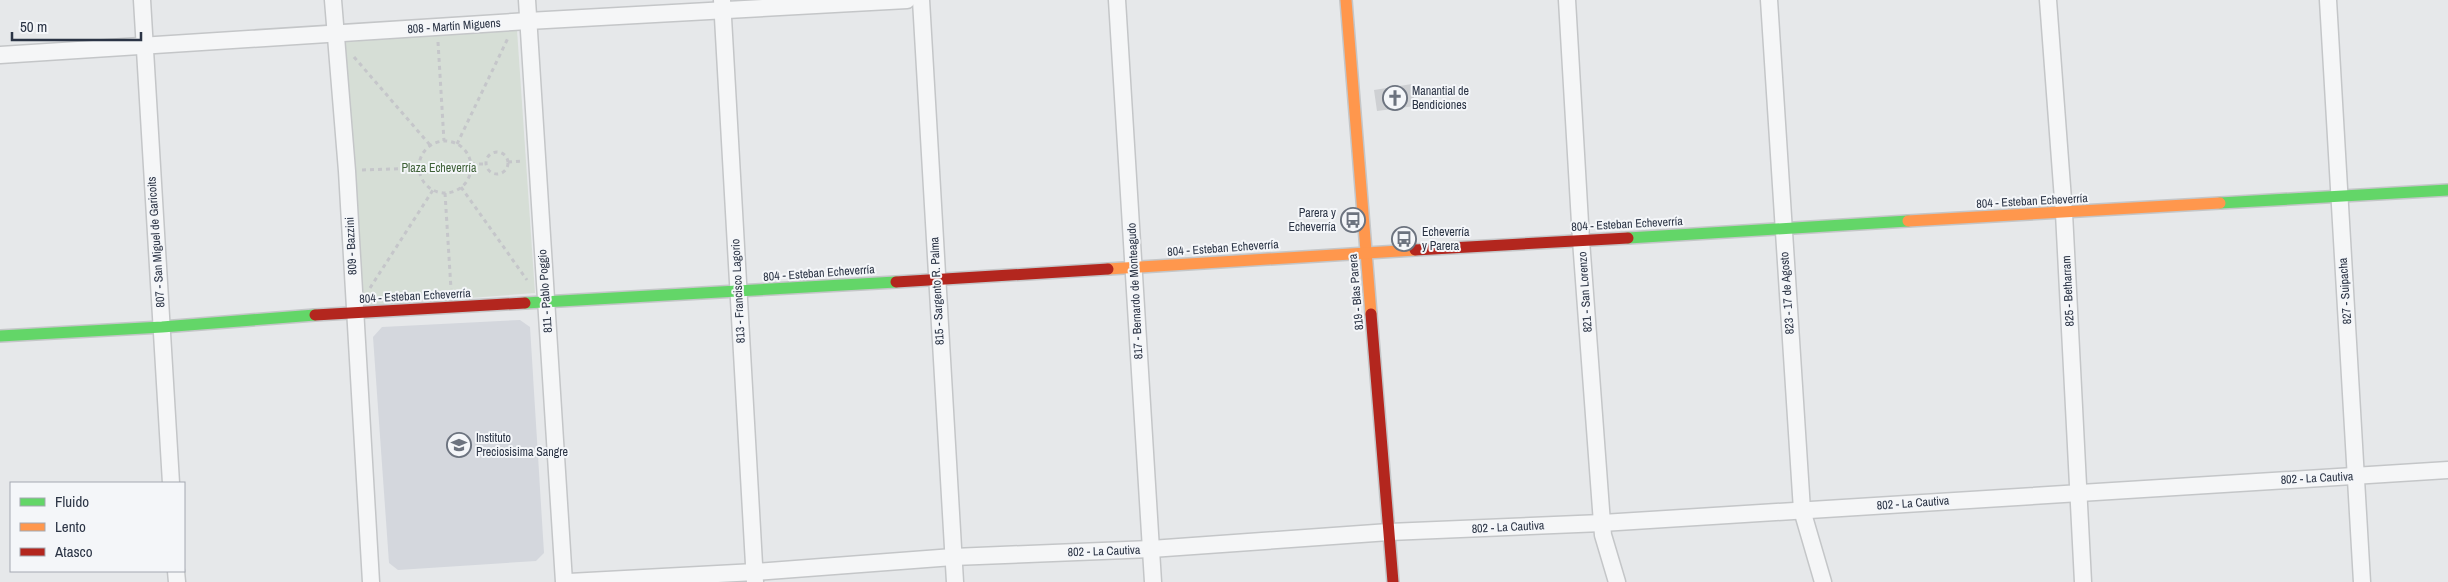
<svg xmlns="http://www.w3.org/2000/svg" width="2448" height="582" viewBox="0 0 2448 582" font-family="'Archivo Narrow',sans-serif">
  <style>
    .built { fill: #d4d7dd }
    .green { fill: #d6ded6 }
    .building { fill: #ced0d3 }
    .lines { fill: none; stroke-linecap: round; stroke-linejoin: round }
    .street-casing { stroke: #c4c6c8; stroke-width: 19 }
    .fast-casing { stroke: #c4c6c8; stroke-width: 14 }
    .slow-casing { stroke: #c4c6c8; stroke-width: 14 }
    .jam-casing { stroke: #c4c6c8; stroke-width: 14 }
    .path { stroke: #c5c6ca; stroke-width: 3; stroke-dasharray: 4 4; stroke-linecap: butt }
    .street { stroke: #f5f6f7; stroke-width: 16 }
    .fast { stroke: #63d668; stroke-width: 11 }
    .slow { stroke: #ff974d; stroke-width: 11 }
    .jam { stroke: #b3261e; stroke-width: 11 }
    .labels { text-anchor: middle; stroke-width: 4; stroke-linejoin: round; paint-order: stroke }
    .street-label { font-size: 12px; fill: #2b3445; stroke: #f4f6f9 }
    .poi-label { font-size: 12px; fill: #2b3445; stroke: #f4f6f9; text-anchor: start }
    .park-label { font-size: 12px; fill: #3f6138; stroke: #f4f6f9 }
  </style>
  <rect width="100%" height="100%" fill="#e6e8ea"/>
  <!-- built -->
  <polygon class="built" points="520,320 530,327 544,553 536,561 398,570 389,563 373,337 382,327"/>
  <!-- green -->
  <polygon class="green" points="517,30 535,293 362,306 344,42"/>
  <!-- building -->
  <polygon class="building" points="1412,84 1415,106 1377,111 1374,90"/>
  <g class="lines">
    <defs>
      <g id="street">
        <polyline points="142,0 171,483"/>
        <polyline points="333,0 347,171 371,582"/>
        <polyline points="527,0 564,582"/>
        <polyline points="722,0 755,582"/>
        <polyline points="921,0 955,582"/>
        <polyline points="1117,0 1153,582"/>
        <polyline points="1567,0 1581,240 1602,523 1603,535 1617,582"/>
        <polyline points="1769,0 1802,510 1823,582"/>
        <polyline points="2048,0 2064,213 2083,582"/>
        <polyline points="2328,0 2362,582"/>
        <polyline points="0,55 528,21 907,0"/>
        <polyline points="176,571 177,582"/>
        <polyline points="569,582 755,572 953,557 1151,549 1389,532 1602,523 2448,470"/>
      </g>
      <g id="fast">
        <polyline points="2220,203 2448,190"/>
        <polyline points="1628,238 1908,221"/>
        <polyline points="525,303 896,282"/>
        <polyline points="0,336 162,327 315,315"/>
      </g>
      <g id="slow">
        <polyline points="1346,0 1371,314"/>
        <polyline points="1908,221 2220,203"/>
        <polyline points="1108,269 1415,250"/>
      </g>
      <g id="jam">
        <polyline points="1415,250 1628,238"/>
        <polyline points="896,282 1108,269"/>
        <polyline points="1371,314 1393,582"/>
        <polyline points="315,315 525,303"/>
      </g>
    </defs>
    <!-- street casing -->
    <use href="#street" class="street-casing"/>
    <!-- fast casing -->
    <use href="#fast" class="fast-casing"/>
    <!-- slow casing -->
    <use href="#slow" class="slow-casing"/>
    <!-- jam casing -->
    <use href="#jam" class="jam-casing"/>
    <!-- path -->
    <g class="path">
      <polyline points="438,42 444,141"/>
      <polyline points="354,57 430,145"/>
      <circle cx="445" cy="167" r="26"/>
      <polyline points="457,144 508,38"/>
      <circle cx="497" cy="163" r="11"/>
      <polyline points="508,162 523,161"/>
      <polyline points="471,164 487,164"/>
      <polyline points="362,170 419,168"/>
      <polyline points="461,187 527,280"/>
      <polyline points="445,193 451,289"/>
      <polyline points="370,288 433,190"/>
    </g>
    <!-- street -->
    <use href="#street" class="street"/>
    <!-- fast -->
    <use href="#fast" class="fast"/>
    <!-- slow -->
    <use href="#slow" class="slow"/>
    <!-- jam -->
    <use href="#jam" class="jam"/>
  </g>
  <!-- icons -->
  <defs>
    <symbol id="church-ring" viewBox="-11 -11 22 22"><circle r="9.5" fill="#f4f6f9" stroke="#6c737f" stroke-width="1.5"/><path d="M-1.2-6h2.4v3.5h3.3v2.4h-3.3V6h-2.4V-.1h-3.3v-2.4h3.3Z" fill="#6c737f"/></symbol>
    <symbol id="bus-ring" viewBox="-11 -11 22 22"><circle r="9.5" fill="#f4f6f9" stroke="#6c737f" stroke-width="1.5"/><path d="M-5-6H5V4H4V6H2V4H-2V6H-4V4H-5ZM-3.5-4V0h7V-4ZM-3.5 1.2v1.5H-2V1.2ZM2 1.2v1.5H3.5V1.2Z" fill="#6c737f"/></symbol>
    <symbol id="school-ring" viewBox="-11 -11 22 22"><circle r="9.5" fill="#f4f6f9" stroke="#6c737f" stroke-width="1.5"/><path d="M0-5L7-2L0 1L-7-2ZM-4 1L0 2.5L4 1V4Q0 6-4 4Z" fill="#6c737f"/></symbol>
  </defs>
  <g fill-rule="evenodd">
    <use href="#church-ring" x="1381" y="84" width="28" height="28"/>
    <use href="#bus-ring" x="1339" y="206" width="28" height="28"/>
    <use href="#bus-ring" x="1390" y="225" width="28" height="28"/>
    <use href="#school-ring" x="445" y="431" width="28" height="28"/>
  </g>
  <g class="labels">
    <!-- street labels -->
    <g class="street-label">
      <text transform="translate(454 26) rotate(-4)" y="4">808 - Martín Miguens</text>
      <text transform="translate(2032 201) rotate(-3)" y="4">804 - Esteban Echeverría</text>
      <text transform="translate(1627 224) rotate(-3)" y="4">804 - Esteban Echeverría</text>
      <text transform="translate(156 242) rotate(-94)" y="4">807 - San Miguel de Garicoits</text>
      <text transform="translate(351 246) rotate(-93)" y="4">809 - Bazzini</text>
      <text transform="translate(1223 248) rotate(-4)" y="4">804 - Esteban Echeverría</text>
      <text transform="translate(819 273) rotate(-4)" y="4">804 - Esteban Echeverría</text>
      <text transform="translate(545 291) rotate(-94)" y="4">811 - Pablo Poggio</text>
      <text transform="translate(738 291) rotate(-93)" y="4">813 - Francisco Lagorio</text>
      <text transform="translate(937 291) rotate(-93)" y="4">815 - Sargento R. Palma</text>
      <text transform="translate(1135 291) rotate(-93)" y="4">817 - Bernardo de Monteagudo</text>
      <text transform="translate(2068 291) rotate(-93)" y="4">825 - Betharram</text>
      <text transform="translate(2345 291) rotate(-94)" y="4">827 - Suipacha</text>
      <text transform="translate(1356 292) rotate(-95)" y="4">819 - Blas Parera</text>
      <text transform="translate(1585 292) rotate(-94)" y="4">821 - San Lorenzo</text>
      <text transform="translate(1787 293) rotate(-94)" y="4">823 - 17 de Agosto</text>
      <text transform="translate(415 296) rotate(-3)" y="4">804 - Esteban Echeverría</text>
      <text transform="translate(2317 478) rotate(-3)" y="4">802 - La Cautiva</text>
      <text transform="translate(1913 503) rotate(-4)" y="4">802 - La Cautiva</text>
      <text transform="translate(1508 527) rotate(-3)" y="4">802 - La Cautiva</text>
      <text transform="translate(1104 551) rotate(-2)" y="4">802 - La Cautiva</text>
    </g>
    <!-- poi labels -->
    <g class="poi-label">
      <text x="1412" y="95">Manantial de<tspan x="1412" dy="14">Bendiciones</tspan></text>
      <text x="1336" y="217" text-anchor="end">Parera y<tspan x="1336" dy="14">Echeverría</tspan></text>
      <text x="1422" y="236">Echeverría<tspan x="1422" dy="14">y Parera</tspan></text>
      <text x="476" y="442">Instituto<tspan x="476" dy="14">Preciosisima Sangre</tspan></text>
    </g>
    <!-- park labels -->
    <g class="park-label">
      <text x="439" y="172">Plaza Echeverría</text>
    </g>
  </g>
  <!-- legend -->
  <rect x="10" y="482" width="175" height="90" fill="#f4f6f9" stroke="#a4a8b1"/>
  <rect x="20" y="498" width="25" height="8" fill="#63d668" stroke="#a4a8b1"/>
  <text x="55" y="507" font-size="15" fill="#2b3445">Fluido</text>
  <rect x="20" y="523" width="25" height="8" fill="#ff974d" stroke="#a4a8b1"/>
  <text x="55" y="532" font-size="15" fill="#2b3445">Lento</text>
  <rect x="20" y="548" width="25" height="8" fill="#b3261e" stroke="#a4a8b1"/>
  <text x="55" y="557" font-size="15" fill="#2b3445">Atasco</text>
  <!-- scale -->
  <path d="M12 32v8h129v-8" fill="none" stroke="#2b3445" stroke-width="2.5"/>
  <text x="20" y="32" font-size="15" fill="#2b3445" stroke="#f4f6f9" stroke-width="4" paint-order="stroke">50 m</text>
</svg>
